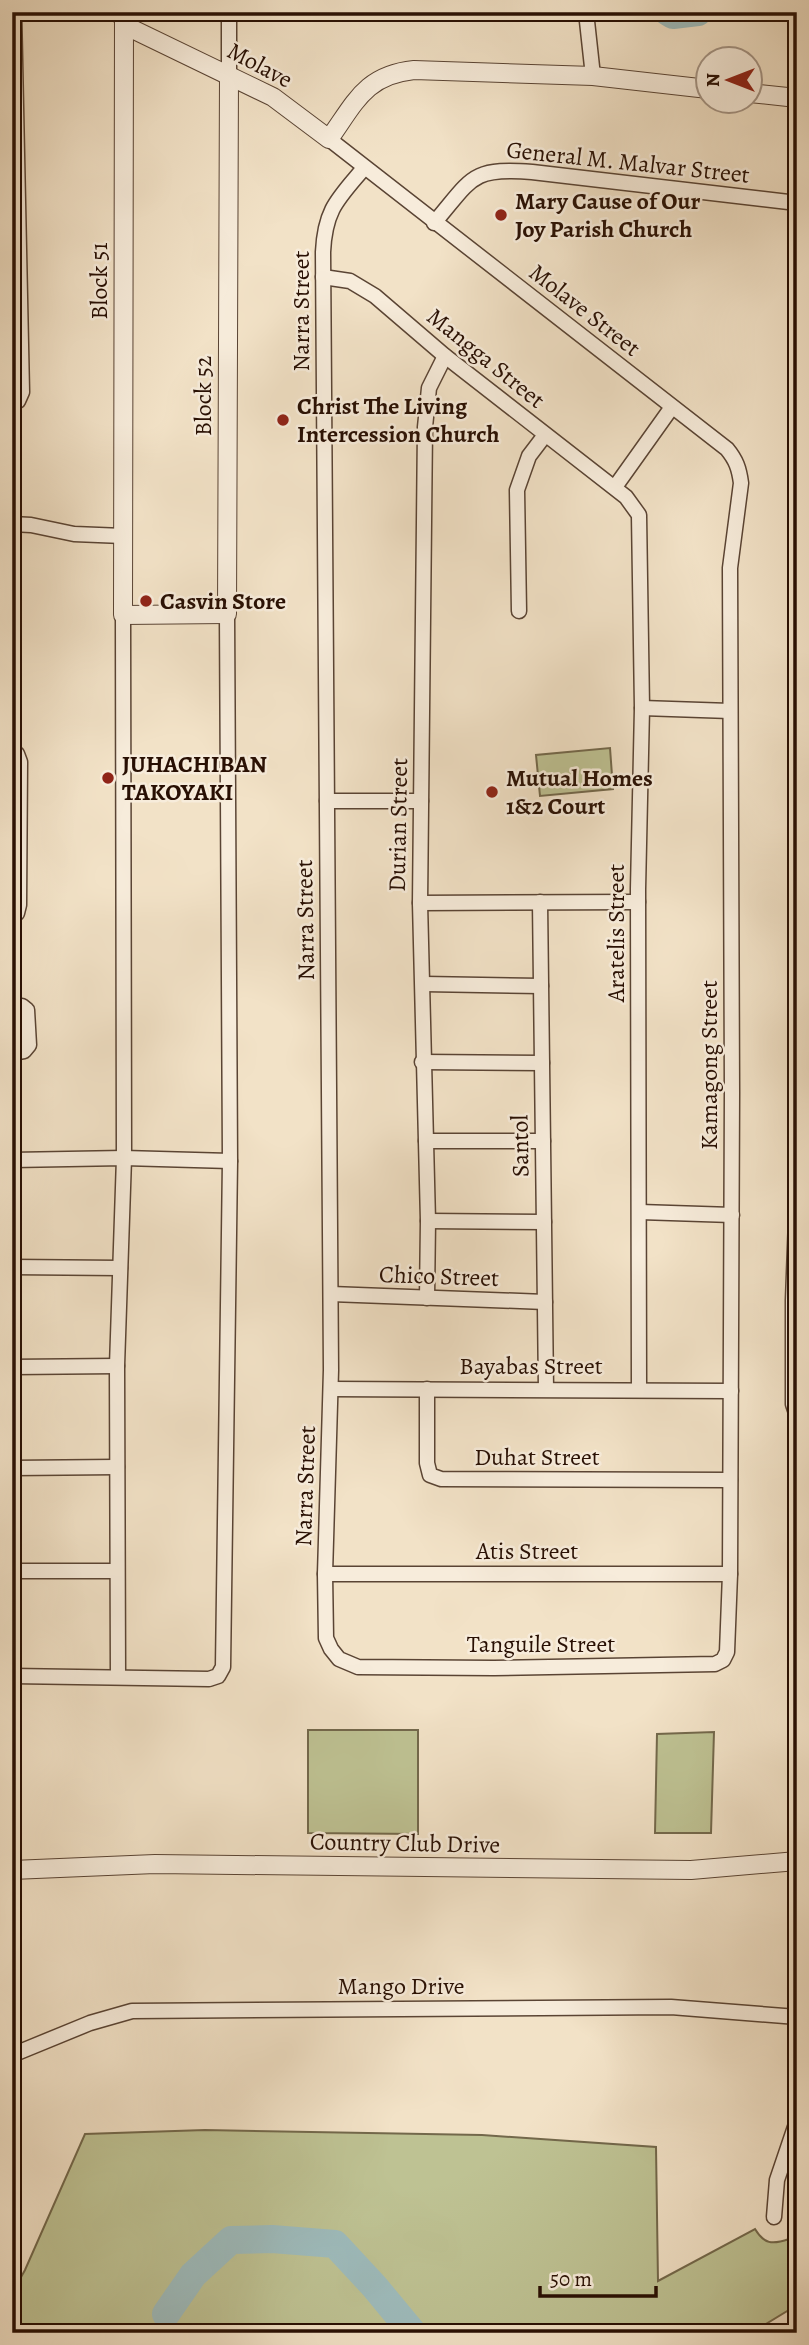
<svg xmlns="http://www.w3.org/2000/svg" width="809" height="2345" viewBox="0 0 809 2345" font-family="Alegreya,serif">
  <style>
    .green { fill: #bec293; stroke: #73684b; stroke-width: 2 }
    .lines { fill: none; stroke-linecap: round; stroke-linejoin: round }
    .river { stroke: #9ebcbd; stroke-width: 28 }
    .minor-casing { stroke: #5a4434; stroke-width: 17 }
    .tertiary-casing { stroke: #5a4434; stroke-width: 20 }
    .minor { stroke: #f7ecdb; stroke-width: 14 }
    .tertiary { stroke: #f7ecdb; stroke-width: 18 }
    .poi-dot { fill: #8f2418; stroke: #f7ecdb; stroke-width: 2.5 }
    .labels { text-anchor: middle; stroke-width: 5; stroke-linejoin: round; paint-order: stroke }
    .street-label { font-size: 24px; fill: #280f03; stroke: #f7ecdb }
    .poi-label { font-size: 24px; font-weight: bold; fill: #280f03; stroke: #f7ecdb; text-anchor: start }
  </style>
  <rect width="100%" height="100%" fill="#f2e2c7"/>
  <filter id="stains"><feTurbulence type="fractalNoise" baseFrequency=".00286" numOctaves="4"/><feColorMatrix values="0 0 0 0 .2 0 0 0 0 .09 0 0 0 0 .02 0 0 0 .5 -.17"/></filter>
  <radialGradient id="worn" r=".72"><stop offset=".6" stop-color="#630" stop-opacity="0"/><stop offset="1" stop-color="#630" stop-opacity=".3"/></radialGradient>
  <!-- green -->
  <g class="green">
    <polygon points="610,748 613,789 540,796 536,755"/>
    <polygon points="308,1730 418,1730 418,1834 308,1833"/>
    <polygon points="714,1732 711,1833 655,1833 657,1734"/>
    <path d="M205,2130L482,2135L656,2147L658,2281L755,2229C764,2244 772,2245 789,2239L797,2305L751,2333H12V2293L25,2270L85,2134Z"/>
  </g>
  <g class="lines">
    <!-- river -->
    <g class="river">
      <polyline points="668,12 673,15 698,12"/>
      <polyline points="166,2314 193,2275 231,2240 272,2239 335,2244 374,2286 413,2333"/>
    </g>
    <defs>
      <g id="minor">
        <polyline points="586,12 593,76"/>
        <polyline points="229,75 229,12"/>
        <path d="M329,139L727,449C736,460 739,468 741,483L730,568L732,1092L730,1574L727,1652L723,1660L715,1664L494,1668L358,1667L339,1659L331,1649L326,1638L325,1574L331,1370L323,252C325,209 338,199 364,168"/>
        <path d="M434,223C472,179 470,167 532,172L797,203"/>
        <polyline points="323,277 350,281 375,296 445,356 626,497 639,515 642,708 638,889 639,1389"/>
        <polyline points="12,404 18,401 22,392 14,12"/>
        <polyline points="615,487 672,407"/>
        <polyline points="12,524 31,525 74,534 123,536"/>
        <polyline points="519,611 517,490 529,456 545,435"/>
        <polyline points="642,708 730,711"/>
        <polyline points="12,753 17,754 20,762 19,905 17,913 12,914"/>
        <polyline points="327,801 421,801"/>
        <polyline points="540,902 546,1389"/>
        <polyline points="420,903 638,902"/>
        <polyline points="424,984 541,986"/>
        <polyline points="12,1006 22,1006 27,1010 29,1045 24,1051 12,1053"/>
        <polyline points="422,1062 542,1063"/>
        <polyline points="426,1141 543,1141"/>
        <polyline points="12,1160 124,1158 230,1161"/>
        <polyline points="797,1193 793,1300 793,1404 797,1416"/>
        <polyline points="640,1212 732,1215"/>
        <polyline points="428,1221 544,1222"/>
        <polyline points="12,1267 120,1268"/>
        <polyline points="331,1294 545,1302"/>
        <polyline points="427,1298 428,1221 420,903 425,427 429,388 445,356"/>
        <polyline points="12,1367 117,1366"/>
        <polyline points="331,1389 731,1391"/>
        <polyline points="427,1389 427,1463 430,1475 441,1479 730,1480"/>
        <polyline points="12,1468 117,1467"/>
        <polyline points="12,1571 116,1571"/>
        <polyline points="325,1574 730,1574"/>
        <polyline points="12,1676 209,1679 218,1676 223,1667 230,1161 227,614"/>
        <polyline points="118,1676 117,1366 124,1158 123,615"/>
        <polyline points="12,2055 90,2023 132,2011 671,2007 797,2017"/>
        <polyline points="774,2217 777,2180 797,2121"/>
      </g>
      <g id="tertiary">
        <polyline points="116,12 124,17 123,615 227,614 229,75"/>
        <path d="M124,25L273,97L329,139C355,103 365,75 414,70L593,76L708,89"/>
        <polyline points="750,93 797,98"/>
        <polyline points="12,1870 155,1864 691,1870 797,1861"/>
      </g>
    </defs>
    <!-- minor casing -->
    <use href="#minor" class="minor-casing"/>
    <!-- tertiary casing -->
    <use href="#tertiary" class="tertiary-casing"/>
    <!-- minor -->
    <use href="#minor" class="minor"/>
    <!-- tertiary -->
    <use href="#tertiary" class="tertiary"/>
  </g>
  <!-- markers -->
  <g class="poi-dot">
    <circle cx="501" cy="215" r="7"/>
    <circle cx="283" cy="420" r="7"/>
    <circle cx="146" cy="601" r="7"/>
    <circle cx="108" cy="778" r="7"/>
    <circle cx="492" cy="792" r="7"/>
  </g>
  <g class="labels">
    <!-- street labels -->
    <g class="street-label">
      <text transform="translate(260 65) rotate(28)" y="8">Molave</text>
      <text transform="translate(628 162) rotate(6)" y="8">General M. Malvar Street</text>
      <text transform="translate(99 281) rotate(-90)" y="8">Block 51</text>
      <text transform="translate(585 310) rotate(38)" y="8">Molave Street</text>
      <text transform="translate(301 311) rotate(-90)" y="8">Narra Street</text>
      <text transform="translate(486 358) rotate(39)" y="8">Mangga Street</text>
      <text transform="translate(203 396) rotate(-90)" y="8">Block 52</text>
      <text transform="translate(398 825) rotate(-89)" y="8">Durian Street</text>
      <text transform="translate(305 920) rotate(-91)" y="8">Narra Street</text>
      <text transform="translate(616 933) rotate(-90)" y="8">Aratelis Street</text>
      <text transform="translate(709 1065) rotate(-90)" y="8">Kamagong Street</text>
      <text transform="translate(520 1146) rotate(-91)" y="8">Santol</text>
      <text transform="translate(439 1276) rotate(2)" y="8">Chico Street</text>
      <text x="531" y="1374">Bayabas Street</text>
      <text x="537" y="1465">Duhat Street</text>
      <text transform="translate(305 1486) rotate(-88)" y="8">Narra Street</text>
      <text x="527" y="1559">Atis Street</text>
      <text x="541" y="1652">Tanguile Street</text>
      <text transform="translate(405 1843) rotate(1)" y="8">Country Club Drive</text>
      <text x="401" y="1994">Mango Drive</text>
    </g>
    <!-- poi labels -->
    <g class="poi-label">
      <text x="515" y="209">Mary Cause of Our<tspan x="515" dy="28">Joy Parish Church</tspan></text>
      <text x="297" y="414">Christ The Living<tspan x="297" dy="28">Intercession Church</tspan></text>
      <text x="160" y="609">Casvin Store</text>
      <text x="122" y="772">JUHACHIBAN<tspan x="122" dy="28">TAKOYAKI</tspan></text>
      <text x="506" y="786">Mutual Homes<tspan x="506" dy="28">1&amp;2 Court</tspan></text>
    </g>
  </g>
  <!-- margin -->
  <rect width="809" height="2345" fill="none" stroke="#f2e2c7" stroke-width="42"/>
  <rect x="14" y="14" width="781" height="2317" fill="none" stroke="#280f03" stroke-width="3.5"/>
  <rect x="21" y="21" width="767" height="2303" fill="none" stroke="#280f03" stroke-width="2"/>
  <!-- north arrow -->
  <g transform="translate(729 80) rotate(270)"><circle r="33" fill="#f7ecdb" stroke="#a49485" stroke-width="2"/>
  <path d="M0-5L12 26L0 18L-12 26Z" fill="#8f2418"/>
  <text y="-10" font-size="19" font-weight="bold" text-anchor="middle" fill="#280f03">N</text>
  </g>
  <!-- scale -->
  <path d="M540 2286v10h116v-10" fill="none" stroke="#280f03" stroke-width="3.5"/>
  <text x="550" y="2286" font-size="21" fill="#280f03" stroke="#f7ecdb" stroke-width="5" paint-order="stroke">50 m</text>
  <rect width="100%" height="100%" filter="url(#stains)"/>
  <rect width="100%" height="100%" fill="url(#worn)"/>
</svg>
